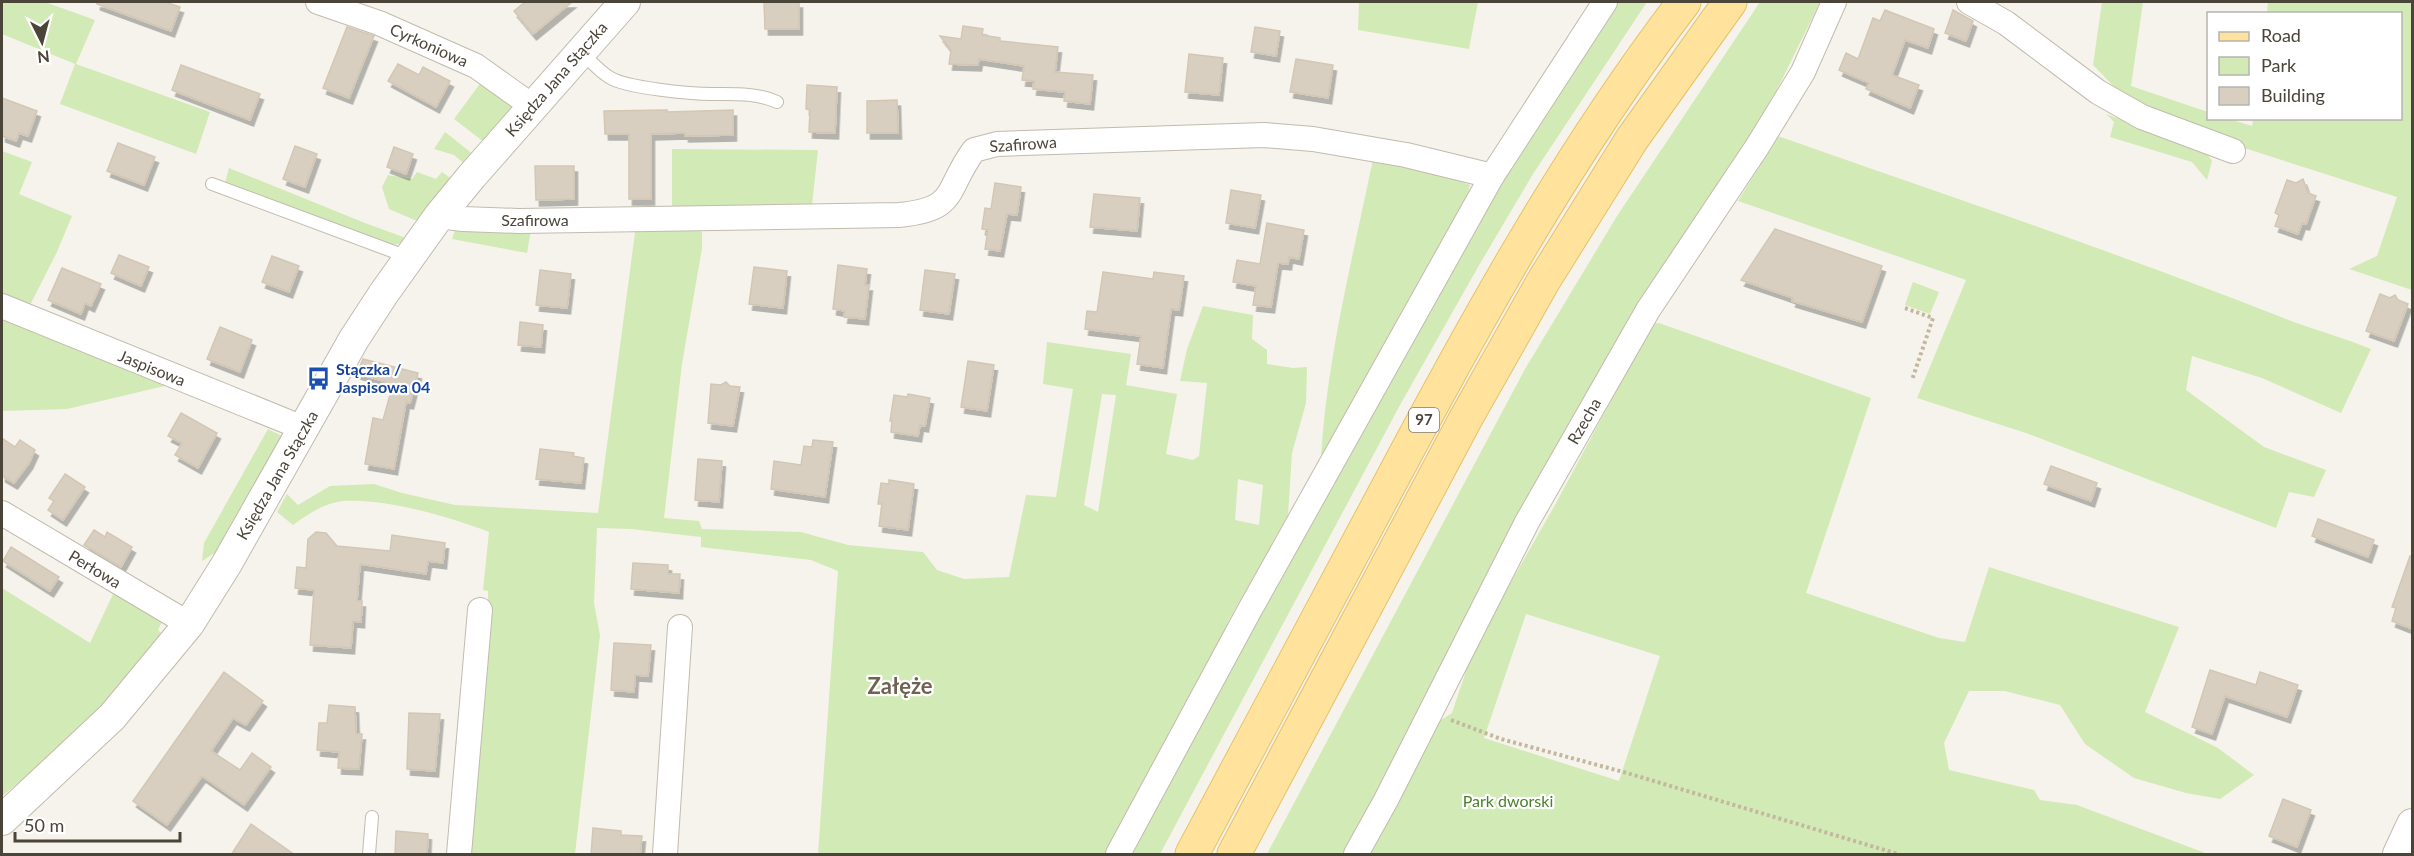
<svg xmlns="http://www.w3.org/2000/svg" width="2414" height="856" viewBox="0 0 2414 856" font-family="Lato,sans-serif">
  <style>
    .green { fill: #d2eab5; fill-rule: evenodd }
    .building { fill: #d8cfc1; stroke: #d3c7b4; stroke-width: 1.5; filter: url(#shadow) }
    .lines { fill: none; stroke-linecap: round; stroke-linejoin: round }
    .service-casing { stroke: #c2bbae; stroke-width: 14 }
    .minor-casing { stroke: #c2bbae; stroke-width: 26 }
    .tertiary-casing { stroke: #c2bbae; stroke-width: 32 }
    .primary-casing { stroke: #e6c16a; stroke-width: 35 }
    .path { stroke: #c4b79f; stroke-width: 4; stroke-dasharray: 3 3; stroke-linecap: butt }
    .service { stroke: #fff; stroke-width: 12 }
    .minor { stroke: #fff; stroke-width: 24 }
    .tertiary { stroke: #fff; stroke-width: 30 }
    .primary { stroke: #ffe39c; stroke-width: 33 }
    .labels { text-anchor: middle; stroke-width: 4.5; stroke-linejoin: round; paint-order: stroke }
    .shield { fill: #fff; stroke: #817c74; stroke-width: 1.5 }
    .shield-label { font-size: 15px; font-weight: bold; fill: #4b4439 }
    .street-label { font-size: 16px; fill: #4b4439; stroke: #fff }
    .transit-label { font-size: 16px; font-weight: bold; fill: #164399; stroke: #fff; text-anchor: start }
    .park-label { font-size: 16px; fill: #4a7f2a; stroke: #fff }
    .district-label { font-size: 22px; font-weight: bold; fill: #6e6250; stroke: #fff }
  </style>
  <defs>
    <filter id="shadow"><feDropShadow dx="3.5" dy="6" stdDeviation="0" flood-color="#0004"/></filter>
  </defs>
  <rect width="100%" height="100%" fill="#f6f3ec"/>
  <!-- green -->
  <g class="green">
    <polygon points="2,2 45,2 95,20 76,64 210,112 196,154 60,104 75,64 2,34"/>
    <polygon points="1359,2 1478,2 1469,49 1358,30"/>
    <polygon points="1615,2 1647,2 1533,174 1478,267 1400,405 1160,854 1127,854 1505,175"/>
    <polygon points="1760,2 1820,2 1772,100 1735,160 1632,312 1388,773 1342,854 1267,854 1525,369 1617,216"/>
    <polygon points="2102,2 2143,2 2131,86 2208,112 2208,118 2229,119 2252,126 2253,119 2400,118 2400,14 2267,13 2268,2 2412,2 2412,290 2349,269 2377,256 2397,197 2238,146 2129,102 2093,65"/>
    <polygon points="482,81 513,104 507,114 484,142 454,119"/>
    <polygon points="2106,114 2205,151 2212,161 2207,180 2192,162 2110,137 2114,122"/>
    <polygon points="445,132 474,155 466,165 454,155 434,149"/>
    <path d="M1778,136C1946,195 2115,252 2281,317C2311,329 2342,337 2371,349L2341,413L2262,378L2192,356L2186,390L2264,447L2326,470L2314,497L2289,492L2276,528L2026,433L1917,398L1966,280L1738,201Z"/>
    <polygon points="672,149 818,150 812,205 672,210"/>
    <polygon points="2,151 32,162 19,194 72,216 56,254 29,307 2,293"/>
    <path d="M1373,159L1452,178L1470,185L1465,205L1429,263L1321,457C1327,357 1353,257 1373,159Z"/>
    <polygon points="229,168 365,223 406,238 403,243 392,245 225,183"/>
    <polygon points="417,172 436,179 442,172 453,180 417,221 389,209 382,187 388,175 412,179"/>
    <path d="M636,225H693L702,232V248L682,364L664,518L699,521L702,529L801,532L848,545L923,552L937,570L964,579L1009,577L1026,495L1056,497L1073,389L1043,384L1047,342L1131,354L1126,385L1177,394L1166,454L1193,460L1199,456L1207,383L1180,381L1187,349L1203,306L1253,315L1252,339L1267,350V364L1293,368L1307,367L1306,403L1292,453L1288,515L1229,620L1216,649L1106,854H818L838,571L811,560L701,547V537L631,529L597,528L594,603L600,635L575,854H470L488,641V591L483,590L489,532C450,517 386,498 343,501C324,503 308,514 293,525L277,512L287,494L298,505L330,486L374,484L402,493L455,505L598,513ZM1102,394L1116,395L1098,512L1084,505ZM1238,479L1263,485L1259,525L1235,520Z"/>
    <polygon points="455,230 531,230 527,253 452,239"/>
    <polygon points="1913,282 1939,292 1930,314 1905,305"/>
    <polygon points="2,315 173,384 67,409 2,411"/>
    <path d="M1659,323L1871,398L1806,593L1939,638L1965,642L1989,567L2179,627L2145,712L2218,748L2254,775L2220,799L2186,793L2134,778L2085,744L2060,705L2005,691H1969L1944,743L1949,770L2034,790L2040,800L2077,805L2208,854H1368L1433,725L1452,713L1474,647L1555,505L1652,324ZM1526,614L1660,656L1619,781L1484,738Z"/>
    <polygon points="268,429 282,436 219,550 202,561 204,543"/>
    <path d="M2,588L90,643L115,590L163,620L158,630L164,636C118,694 60,751 2,796Z"/>
  </g>
  <!-- building -->
  <g class="building">
    <polygon points="97,2 165,2 180,7 171,31 97,4"/>
    <polygon points="525,2 572,2 533,34 514,11"/>
    <polygon points="764,2 799,2 799,29 765,29"/>
    <polygon points="1885,10 1934,29 1928,48 1905,40 1892,75 1919,85 1910,108 1866,89 1869,83 1839,70 1846,53 1858,59 1873,18 1880,21"/>
    <polygon points="1953,10 1973,21 1966,41 1945,33"/>
    <polygon points="963,26 983,29 982,35 1000,38 1000,41 1058,47 1055,72 1093,75 1090,104 1064,101 1065,92 1033,89 1034,81 1022,80 1024,66 979,59 978,65 949,64 951,50 940,36 961,39"/>
    <polygon points="347,27 374,36 349,98 323,88"/>
    <polygon points="1255,27 1280,31 1276,56 1251,52"/>
    <polygon points="1189,54 1223,58 1219,95 1185,92"/>
    <polygon points="1296,59 1333,65 1328,98 1290,92"/>
    <polygon points="398,64 419,75 423,67 450,81 436,107 388,81"/>
    <polygon points="181,65 260,94 250,120 172,90"/>
    <polygon points="807,85 837,87 835,133 809,132 810,110 806,109"/>
    <polygon points="2,98 37,111 28,136 19,133 16,141 2,136"/>
    <polygon points="897,100 898,133 867,133 867,101"/>
    <polygon points="667,110 667,112 733,110 733,135 685,136 685,133 651,134 651,199 629,199 629,134 605,134 604,111"/>
    <polygon points="118,143 155,157 144,185 107,171"/>
    <polygon points="295,146 317,154 305,187 283,179"/>
    <polygon points="394,147 413,154 406,174 387,167"/>
    <polygon points="535,166 574,166 574,199 536,200"/>
    <polygon points="2303,179 2308,193 2316,196 2306,224 2302,223 2298,234 2275,226 2279,215 2275,213 2287,180 2296,183"/>
    <polygon points="995,183 1021,187 1017,215 1007,214 1000,251 985,249 988,230 982,229 985,208 991,209"/>
    <polygon points="1231,190 1261,195 1255,228 1226,223"/>
    <polygon points="1094,194 1140,198 1137,231 1090,227"/>
    <polygon points="1267,223 1304,230 1299,259 1289,257 1288,264 1278,263 1271,307 1253,305 1256,286 1233,282 1237,260 1260,264"/>
    <polygon points="1775,229 1882,266 1862,322 1792,301 1793,298 1741,280"/>
    <polygon points="119,255 149,267 141,286 111,273"/>
    <polygon points="272,256 299,266 289,292 262,282"/>
    <polygon points="838,265 867,269 865,285 869,285 865,319 844,317 845,311 833,309"/>
    <polygon points="754,267 787,271 783,308 749,304"/>
    <polygon points="62,268 101,284 91,306 85,303 81,314 48,300"/>
    <polygon points="540,270 571,274 567,308 536,305"/>
    <polygon points="925,270 955,274 949,314 920,310"/>
    <polygon points="1103,272 1153,279 1154,272 1184,276 1179,310 1171,309 1163,368 1137,364 1141,336 1085,329 1087,311 1097,312"/>
    <polygon points="2380,294 2390,298 2395,295 2398,300 2408,304 2394,341 2366,331"/>
    <polygon points="520,322 543,325 541,347 518,345"/>
    <polygon points="220,327 252,340 240,372 207,359"/>
    <polygon points="363,359 418,373 410,403 406,402 394,469 365,464 373,418 383,420 393,384 357,373"/>
    <polygon points="968,361 994,365 987,411 961,407"/>
    <polygon points="726,382 730,386 740,387 733,426 708,423 711,384 721,385"/>
    <polygon points="908,394 930,398 925,426 920,425 918,436 891,432 892,421 890,421 894,395 907,397"/>
    <polygon points="181,413 217,433 198,468 175,455 182,443 168,436"/>
    <polygon points="2,438 15,447 20,440 35,450 29,463 14,483 2,476"/>
    <polygon points="813,440 833,442 825,497 771,489 774,461 801,465 804,446 812,447"/>
    <polygon points="540,449 574,453 573,456 584,458 581,483 536,479"/>
    <polygon points="698,459 722,461 719,502 695,500"/>
    <polygon points="2051,466 2097,483 2091,501 2044,484"/>
    <polygon points="65,474 85,487 63,520 48,510 54,501 49,498"/>
    <polygon points="889,480 914,484 908,530 879,526 882,504 878,504 881,483 889,484"/>
    <polygon points="2318,519 2374,540 2368,557 2312,536"/>
    <polygon points="94,530 105,537 107,532 132,547 121,567 84,545"/>
    <polygon points="316,532 326,533 337,546 390,551 392,535 445,543 443,563 428,561 426,574 360,564 357,601 362,601 361,622 353,621 351,648 310,645 314,590 295,588 297,567 306,568 308,539"/>
    <polygon points="11,547 59,577 50,591 3,561"/>
    <polygon points="2410,556 2412,557 2412,629 2392,621 2396,608 2392,607"/>
    <polygon points="633,563 668,565 668,574 680,574 679,593 631,589"/>
    <polygon points="614,643 651,645 648,676 635,675 634,692 611,690"/>
    <polygon points="2210,670 2256,685 2260,672 2298,685 2287,717 2225,696 2212,734 2192,727"/>
    <polygon points="224,672 263,701 246,725 233,718 211,751 240,770 252,753 271,767 244,805 202,776 167,825 133,801"/>
    <polygon points="329,705 355,707 356,734 362,734 359,769 338,768 339,752 317,750 319,723 327,723"/>
    <polygon points="409,713 440,714 435,771 407,769"/>
    <polygon points="2283,799 2311,810 2297,847 2269,836"/>
    <polygon points="251,824 295,855 231,855"/>
    <polygon points="593,828 621,831 621,835 642,836 640,855 591,855"/>
    <polygon points="396,831 428,834 427,855 395,855"/>
  </g>
  <g class="lines">
    <defs>
      <g id="service">
        <path d="M581,52C590,60 599,71 609,77C625,88 692,94 713,94C734,94 758,93 777,102"/>
        <polyline points="212,184 408,257"/>
        <polyline points="369,854 372,817"/>
      </g>
      <g id="minor">
        <polyline points="318,2 379,23 476,66 532,106"/>
        <polyline points="1969,2 2006,23 2098,92 2142,117 2233,151"/>
        <path d="M439,216L463,219L519,221L899,215C959,209 944,191 974,150L997,144L1264,135L1313,139L1406,155L1492,176"/>
        <polyline points="2,306 303,428"/>
        <polyline points="2,513 189,624"/>
        <polyline points="459,854 480,610"/>
        <polyline points="665,854 680,627"/>
        <polyline points="1118,854 1248,613 1492,176 1605,2"/>
        <polyline points="1356,854 1386,800 1527,522 1648,310 1757,147 1803,72 1834,2"/>
      </g>
      <g id="tertiary">
        <polyline points="2,820 112,717 189,624 226,565 354,339 384,293 439,216 471,177 625,2"/>
        <polyline points="2398,854 2412,824"/>
      </g>
      <g id="primary">
        <path d="M1192,854C1258,731 1324,607 1390,483C1478,317 1570,151 1684,2"/>
        <polyline points="1234,854 1466,418 1544,280 1632,139 1730,2"/>
      </g>
    </defs>
    <!-- service casing -->
    <use href="#service" class="service-casing"/>
    <!-- minor casing -->
    <use href="#minor" class="minor-casing"/>
    <!-- tertiary casing -->
    <use href="#tertiary" class="tertiary-casing"/>
    <!-- primary casing -->
    <use href="#primary" class="primary-casing"/>
    <!-- path -->
    <g class="path">
      <polyline points="1905,308 1933,318 1912,380"/>
      <polyline points="1451,720 1501,739 1627,773 1898,854"/>
    </g>
    <!-- service -->
    <use href="#service" class="service"/>
    <!-- minor -->
    <use href="#minor" class="minor"/>
    <!-- tertiary -->
    <use href="#tertiary" class="tertiary"/>
    <!-- primary -->
    <use href="#primary" class="primary"/>
  </g>
  <!-- icons -->
  <defs>
    <symbol id="bus-bare" viewBox="-9 -9 18 18"><path d="M-5-6H5V4H4V6H2V4H-2V6H-4V4H-5ZM-3.5-4V0h7V-4ZM-3.5 1.2v1.5H-2V1.2ZM2 1.2v1.5H3.5V1.2Z" fill="#1a4fb4" stroke="#fff" stroke-width="2.5" paint-order="stroke"/></symbol>
  </defs>
  <g fill-rule="evenodd">
    <use href="#bus-bare" x="302" y="362" width="33" height="33"/>
  </g>
  <g class="labels">
    <!-- shield labels -->
    <rect class="shield" x="1409" y="408" width="30" height="24" rx="4.5"/>
    <g class="shield-label">
      <text x="1424" y="425">97</text>
    </g>
    <!-- street labels -->
    <g class="street-label">
      <text transform="translate(429 45) rotate(24)" y="6">Cyrkoniowa</text>
      <text transform="translate(556 79) rotate(-49)" y="6">Księdza Jana Stączka</text>
      <text transform="translate(1023 144) rotate(-4)" y="6">Szafirowa</text>
      <text x="535" y="226">Szafirowa</text>
      <text transform="translate(152 368) rotate(22)" y="6">Jaspisowa</text>
      <text transform="translate(1584 421) rotate(-60)" y="6">Rzecha</text>
      <text transform="translate(277 475) rotate(-60)" y="6">Księdza Jana Stączka</text>
      <text transform="translate(95 569) rotate(31)" y="6">Perłowa</text>
    </g>
    <!-- transit labels -->
    <g class="transit-label">
      <text x="336" y="375">Stączka /<tspan x="336" dy="18">Jaspisowa 04</tspan></text>
    </g>
    <!-- park labels -->
    <g class="park-label">
      <text x="1508" y="807">Park dworski</text>
    </g>
    <!-- district labels -->
    <g class="district-label">
      <text x="900" y="694">Załęże</text>
    </g>
  </g>
  <!-- border -->
  <rect width="2414" height="856" fill="none" stroke="#4b4439" stroke-width="6"/>
  <!-- legend -->
  <rect x="2207" y="12" width="195" height="108" fill="#ffffff" stroke="#b7b4b0" stroke-width="1.5"/>
  <rect x="2219" y="32" width="30" height="9" fill="#ffe39c" stroke="#b7b4b0" stroke-width="1.5"/>
  <text x="2261" y="42" font-size="18" fill="#4b4439">Road</text>
  <rect x="2219" y="57" width="30" height="18" fill="#d2eab5" stroke="#b7b4b0" stroke-width="1.5"/>
  <text x="2261" y="72" font-size="18" fill="#4b4439">Park</text>
  <rect x="2219" y="87" width="30" height="18" fill="#d8cfc1" stroke="#b7b4b0" stroke-width="1.5"/>
  <text x="2261" y="102" font-size="18" fill="#4b4439">Building</text>
  <!-- north arrow -->
  <g transform="translate(42 42) rotate(174)" stroke="#ffffff" stroke-width="4.5" paint-order="stroke">
  <path d="M0-4.5L10 22L0 15L-10 22Z" fill="#4b4439"/>
  <text y="-9" font-size="16" font-weight="bold" text-anchor="middle" fill="#4b4439">N</text>
  </g>
  <!-- scale -->
  <path d="M15 832v9h165v-9" fill="none" stroke="#4b4439" stroke-width="3"/>
  <text x="24" y="832" font-size="18" fill="#4b4439" stroke="#ffffff" stroke-width="4.5" paint-order="stroke">50 m</text>
</svg>
